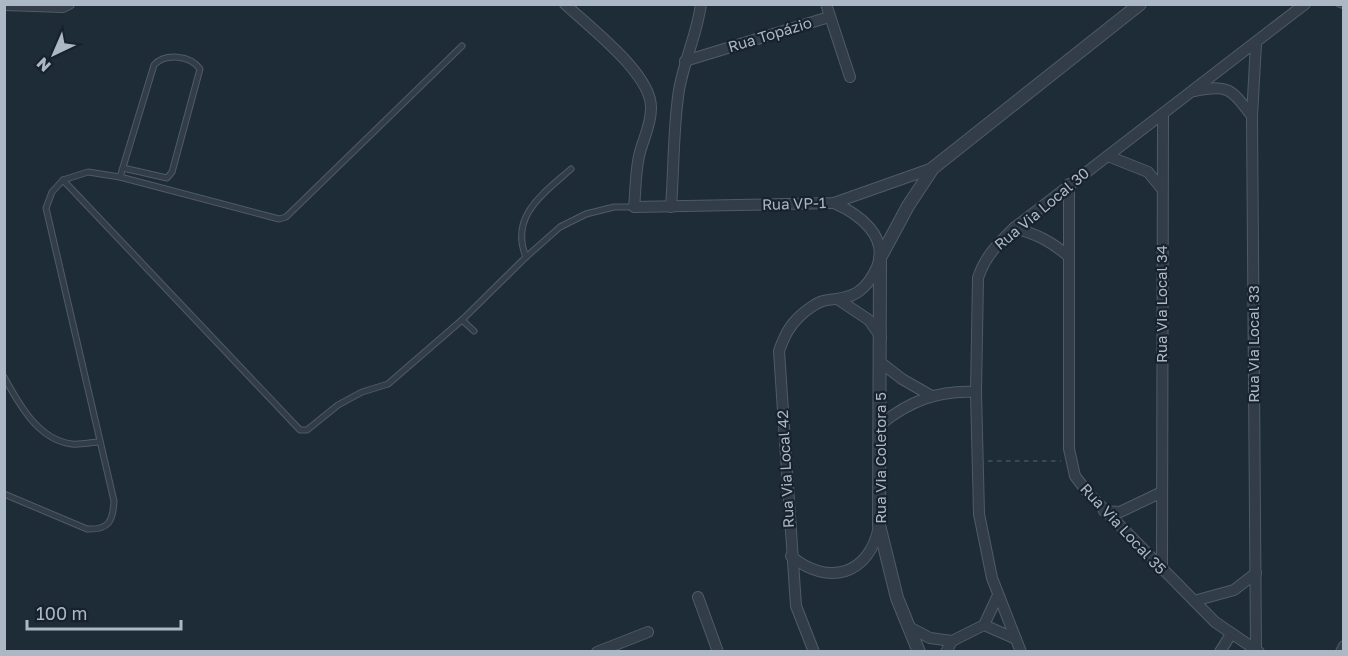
<svg xmlns="http://www.w3.org/2000/svg" width="1348" height="656" viewBox="0 0 1348 656" font-family="'Golos Text',sans-serif">
  <style>
    .lines { fill: none; stroke-linecap: round; stroke-linejoin: round }
    .service-casing { stroke: #4f5b67; stroke-width: 7 }
    .minor-casing { stroke: #4f5b67; stroke-width: 12 }
    .tertiary-casing { stroke: #4f5b67; stroke-width: 14 }
    .path { stroke: #3e5656; stroke-width: 1.5; stroke-dasharray: 4.5 4.5; stroke-linecap: butt }
    .service { stroke: #323d49; stroke-width: 5 }
    .minor { stroke: #323d49; stroke-width: 10 }
    .tertiary { stroke: #323d49; stroke-width: 12 }
    .labels { text-anchor: middle; stroke-width: 4.5; stroke-linejoin: round; paint-order: stroke }
    .street-label { font-size: 15px; fill: #acb8c6; stroke: #18222d }
  </style>
  <rect width="100%" height="100%" fill="#1e2c38"/>
  <g class="lines">
    <defs>
      <g id="service">
        <polyline points="1339,4 1344,6"/>
        <path d="M120,177L154,65C165,53 190,55 200,69L172,172L167,178L123,168"/>
        <polyline points="63,180 300,430 307,430 338,405 362,392 388,384 462,320 526,257 560,227 586,214 614,207 634,207"/>
        <path d="M526,257C509,216 544,193 571,169"/>
        <polyline points="462,320 474,331"/>
        <path d="M4,377C19,404 38,440 72,444C81,445 92,442 100,442"/>
        <path d="M4,494L87,529C109,530 113,521 114,501L46,208L52,192L63,180L88,172L120,177L279,219L286,217L462,46"/>
      </g>
      <g id="minor">
        <path d="M565,4C589,27 652,74 651,108C651,125 644,137 640,152C635,170 636,189 634,207L834,203L933,168"/>
        <polyline points="826,4 850,77"/>
        <polyline points="4,5 63,7 69,4"/>
        <polyline points="1256,44 1252,116 1256,650"/>
        <polyline points="685,61 829,17"/>
        <path d="M1194,91C1229,84 1231,89 1252,116"/>
        <polyline points="1108,156 1148,172 1162,189"/>
        <polyline points="1069,184 1069,449 1075,476 1088,493 1215,622 1259,652"/>
        <path d="M671,207C674,169 673,128 679,90C684,61 697,34 701,4"/>
        <path d="M1014,228C1036,234 1051,241 1068,256"/>
        <polyline points="839,300 869,320 881,337"/>
        <polyline points="880,362 902,379 930,395"/>
        <path d="M881,424C910,401 938,390 976,392"/>
        <polyline points="1104,511 1120,512 1162,492"/>
        <path d="M791,556C828,587 870,575 879,526"/>
        <polyline points="1162,570 1163,116"/>
        <polyline points="698,597 718,652"/>
        <polyline points="1194,601 1234,590 1256,573"/>
        <polyline points="984,625 998,595"/>
        <polyline points="909,627 930,638 952,641"/>
        <polyline points="597,652 648,632"/>
        <path d="M814,652L796,606L779,351C784,337 789,326 800,316C805,311 816,303 823,301C835,298 846,300 858,292C867,286 873,276 877,267C889,236 859,214 834,203"/>
        <polyline points="946,652 952,641 984,625 1016,639"/>
        <path d="M1021,652L992,578L979,514L976,392L978,278C985,256 998,244 1014,228L1305,4"/>
        <polyline points="1220,652 1231,634"/>
        <polyline points="1341,652 1344,646"/>
      </g>
      <polyline id="tertiary" points="919,652 897,598 879,525 880,258 908,206 933,168 1140,4"/>
    </defs>
    <!-- service casing -->
    <use href="#service" class="service-casing"/>
    <!-- minor casing -->
    <use href="#minor" class="minor-casing"/>
    <!-- tertiary casing -->
    <use href="#tertiary" class="tertiary-casing"/>
    <!-- path -->
    <polyline class="path" points="988,461 1061,461"/>
    <!-- service -->
    <use href="#service" class="service"/>
    <!-- minor -->
    <use href="#minor" class="minor"/>
    <!-- tertiary -->
    <use href="#tertiary" class="tertiary"/>
  </g>
  <g class="labels">
    <!-- street labels -->
    <g class="street-label">
      <text transform="translate(770 35) rotate(-17)" y="5">Rua Topázio</text>
      <text transform="translate(794 204) rotate(-2)" y="5">Rua VP-1</text>
      <text transform="translate(1042 209) rotate(-40)" y="5">Rua Via Local 30</text>
      <text transform="translate(1162 304) rotate(-90)" y="5">Rua Via Local 34</text>
      <text transform="translate(1254 344) rotate(-90)" y="5">Rua Via Local 33</text>
      <text transform="translate(881 458) rotate(-90)" y="5">Rua Via Coletora 5</text>
      <text transform="translate(786 469) rotate(-93)" y="5">Rua Via Local 42</text>
      <text transform="translate(1123 529) rotate(47)" y="5">Rua Via Local 35</text>
    </g>
  </g>
  <!-- border -->
  <rect width="1348" height="656" fill="none" stroke="#acb8c6" stroke-width="12"/>
  <!-- north arrow -->
  <g transform="translate(54 54) rotate(224)" stroke="#18222d" stroke-width="4.5" paint-order="stroke">
  <path d="M0-4.5L10 22L0 15L-10 22Z" fill="#acb8c6"/>
  <text y="-9" font-size="16" font-weight="bold" text-anchor="middle" fill="#acb8c6">N</text>
  </g>
  <!-- scale -->
  <path d="M27 620v9h154v-9" fill="none" stroke="#acb8c6" stroke-width="3"/>
  <text x="36" y="620" font-size="18" fill="#acb8c6" stroke="#18222d" stroke-width="4.5" paint-order="stroke">100 m</text>
</svg>
